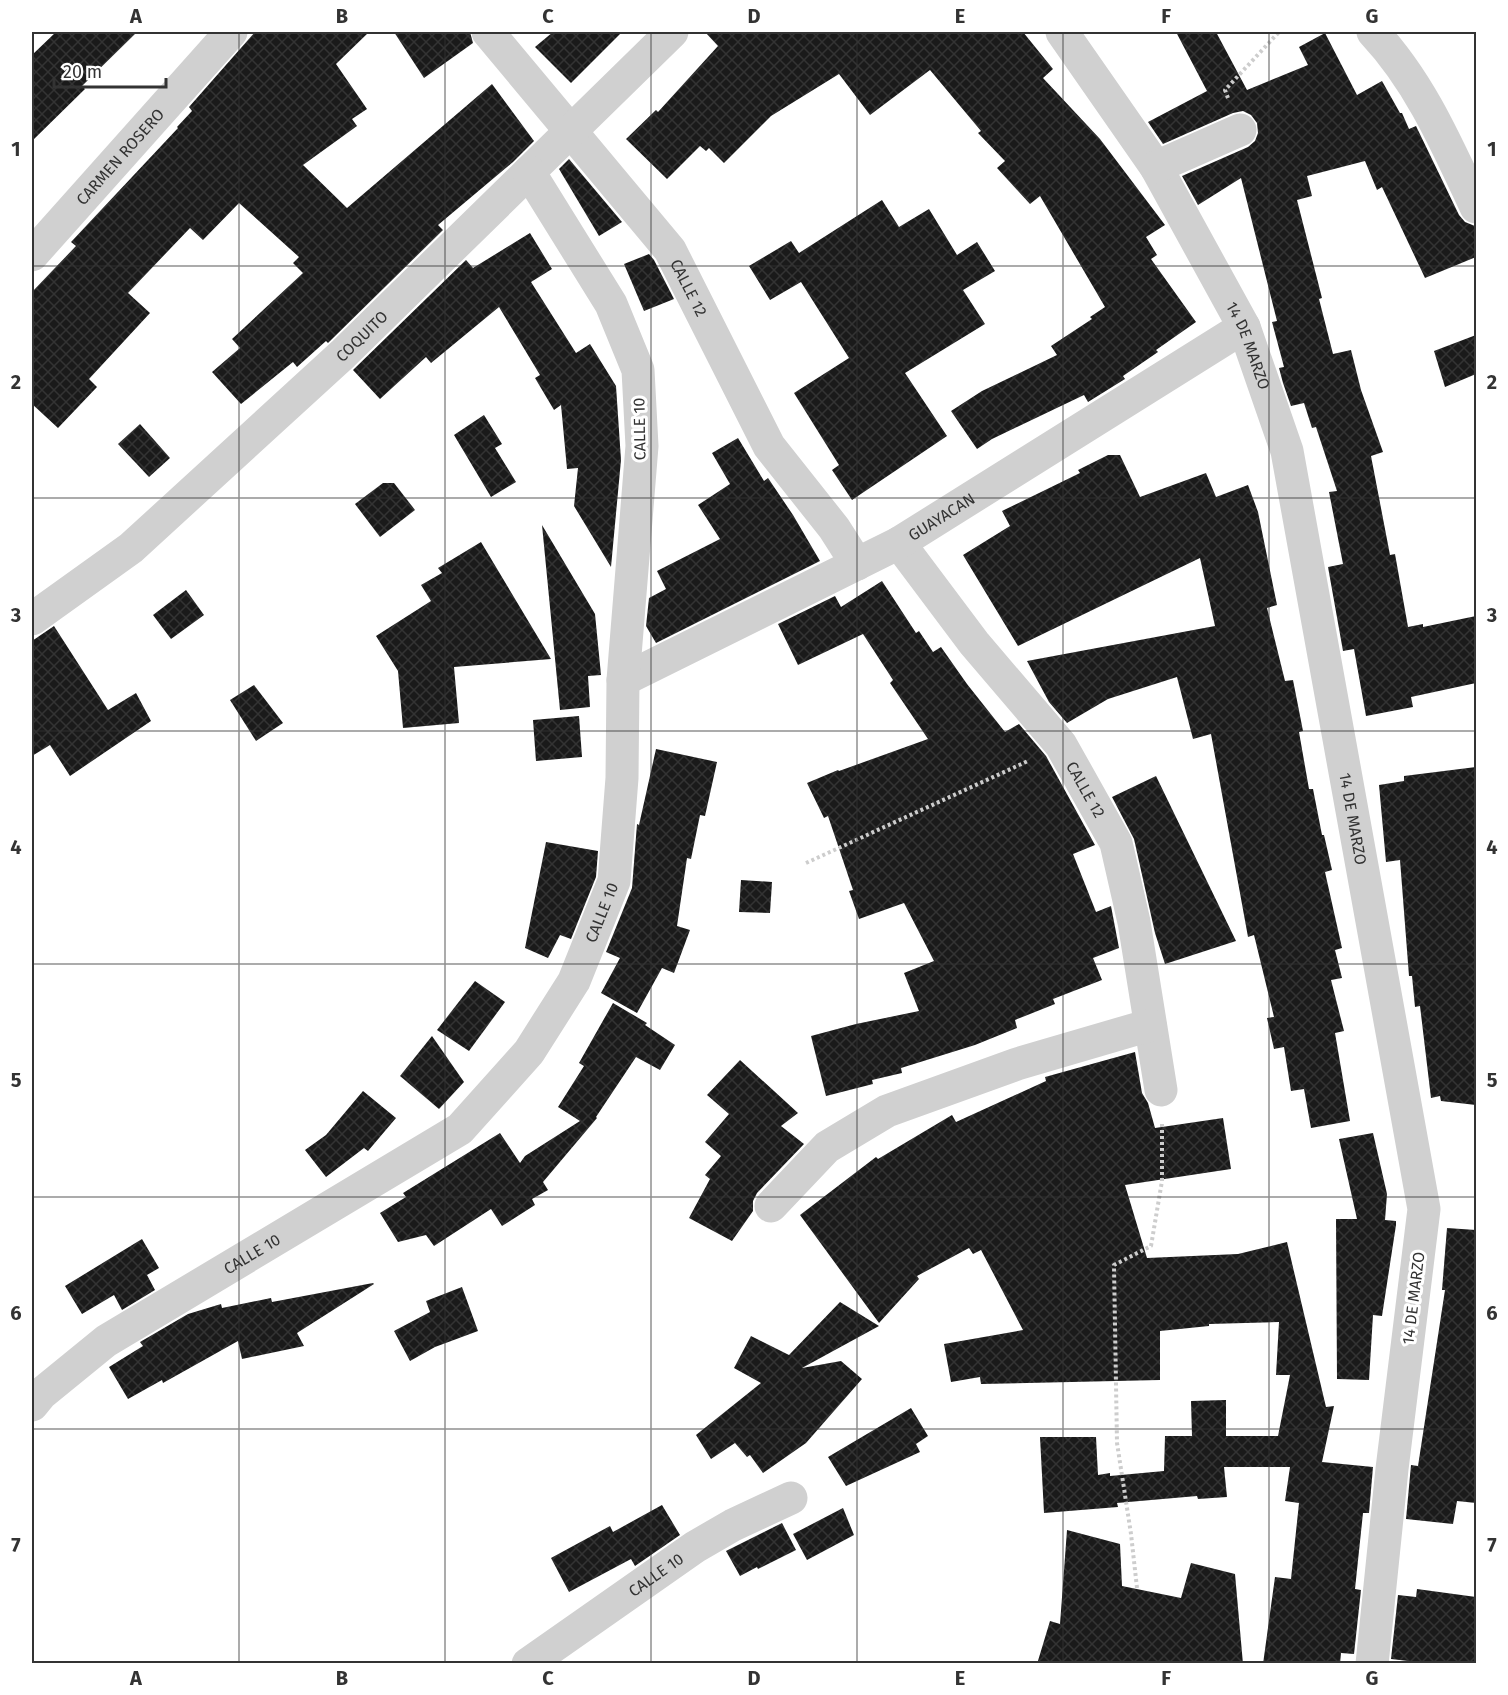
<svg xmlns="http://www.w3.org/2000/svg" width="1508" height="1695" viewBox="0 0 1508 1695" font-family="'Fira Sans',sans-serif">
  <style>
    .building { fill: url(#building-cross-hatch) }
    .lines { fill: none; stroke-linecap: round; stroke-linejoin: round }
    .path { stroke: #cdcdcd; stroke-width: 4; stroke-dasharray: 3 3; stroke-linecap: butt }
    .minor { stroke: #d0d0d0; stroke-width: 33 }
    .grid { fill: none; stroke: #333; stroke-width: 1.5; stroke-opacity: 0.55 }
    .labels { text-anchor: middle; stroke-width: 6; stroke-linejoin: round; paint-order: stroke }
    .street-label { font-size: 16px; fill: #333; stroke: #fff }
    .neatline { fill: none; stroke: #333; stroke-width: 2 }
    .grid-label { font-size: 20px; text-anchor: middle; font-weight: bold; fill: #333 }
  </style>
  <defs>
    <pattern id="building-cross-hatch" width="8" height="8" patternUnits="userSpaceOnUse" patternTransform="scale(1.5)"><rect width="8" height="8" fill="#1a1a1a"/><path d="M0 0l8 8M0 8l8-8" fill="none" stroke="#333"/></pattern>
  </defs>
  <rect width="100%" height="100%" fill="#fff"/>
  <!-- building -->
  <g class="building">
    <polygon points="56,32 137,32 82,86 85,89 32,141 32,55"/>
    <polygon points="255,32 369,32 336,64 367,109 352,119 357,126 303,165 347,208 492,84 534,141 513,162 438,225 443,230 328,343 326,341 297,367 293,362 241,404 212,372 240,348 232,339 303,273 293,263 299,257 239,203 203,240 190,228 128,293 150,313 89,379 97,387 58,428 32,404 32,292 76,246 71,242 178,128 177,127 192,111 189,107"/>
    <polygon points="394,32 470,32 473,43 424,78"/>
    <polygon points="553,32 622,32 571,83 535,47"/>
    <polygon points="705,32 1023,32 1053,69 1043,78 1100,139 1165,225 1146,237 1157,255 1151,259 1196,322 1156,350 1158,352 1123,376 1125,379 1088,402 1084,395 992,439 977,449 951,411 982,391 1057,355 1051,346 1092,319 1090,317 1105,307 1040,196 1030,204 997,168 1005,161 978,133 981,131 930,70 870,115 839,74 771,116 724,163 709,148 706,151 700,146 667,179 626,139 656,110 658,112 718,46"/>
    <polygon points="1176,32 1216,32 1247,90 1308,65 1299,47 1325,33 1357,95 1382,81 1400,113 1402,113 1409,129 1416,126 1459,215 1465,222 1475,226 1476,229 1476,257 1425,278 1382,187 1377,190 1365,161 1307,176 1312,196 1297,200 1322,298 1319,299 1333,354 1351,350 1361,390 1383,452 1371,456 1390,555 1395,554 1408,627 1423,624 1423,627 1476,616 1476,683 1411,697 1413,707 1366,716 1354,649 1343,651 1328,567 1343,564 1329,492 1337,491 1316,427 1312,428 1304,403 1291,406 1283,383 1279,368 1284,367 1272,322 1277,321 1241,178 1198,205 1182,176 1248,147 1255,141 1258,133 1257,123 1251,115 1243,111 1233,113 1163,144 1148,122 1207,91"/>
    <polygon points="569,159 622,222 599,236 559,169"/>
    <polygon points="882,200 899,227 929,209 957,255 977,242 995,271 963,290 985,324 905,373 947,436 852,500 832,470 839,465 794,393 849,358 801,282 770,300 749,266 791,241 799,253"/>
    <polygon points="530,233 552,269 531,282 576,353 590,344 616,386 621,460 611,567 574,506 578,468 567,469 561,405 554,410 535,378 540,375 499,307 431,363 426,357 380,399 353,370 466,260 473,268"/>
    <polygon points="649,254 654,260 674,299 644,311 624,264"/>
    <polygon points="1476,335 1476,374 1445,387 1434,351"/>
    <polygon points="484,415 502,444 495,448 516,482 491,497 454,435"/>
    <polygon points="140,424 170,458 149,477 118,444"/>
    <polygon points="738,438 764,481 768,478 793,515 820,561 656,643 646,626 649,598 666,589 657,571 720,539 698,505 730,484 712,453"/>
    <polygon points="1108,455 1120,455 1140,497 1206,473 1216,497 1248,485 1258,512 1277,605 1267,608 1285,681 1293,680 1303,731 1299,732 1309,789 1313,789 1322,835 1324,835 1332,870 1325,872 1342,948 1335,950 1342,978 1331,980 1344,1031 1335,1033 1350,1121 1311,1128 1304,1089 1291,1091 1284,1047 1274,1049 1267,1018 1274,1017 1254,935 1248,937 1211,734 1193,739 1177,677 1108,699 1067,723 1049,702 1027,661 1215,626 1200,558 1018,646 963,555 1010,526 1002,511 1080,473 1078,470"/>
    <polygon points="383,483 394,483 415,510 380,537 355,504"/>
    <polygon points="542,525 595,614 601,675 588,676 590,707 560,710"/>
    <polygon points="481,542 551,659 454,667 459,723 403,728 398,671 376,636 431,601 421,585 442,573 438,568"/>
    <polygon points="882,581 916,633 919,631 933,652 941,647 967,684 1005,732 1019,724 1046,756 1095,845 1073,854 1096,912 1111,906 1119,948 1093,958 1102,980 1053,999 1055,1004 1015,1020 1017,1028 975,1045 901,1068 902,1073 872,1080 873,1084 826,1096 811,1036 856,1024 919,1011 904,973 934,961 904,903 859,919 849,891 853,890 828,816 824,818 807,783 838,770 839,771 928,739 890,683 893,680 863,634 798,665 778,624 835,596 841,607"/>
    <polygon points="186,590 204,615 171,639 153,615"/>
    <polygon points="54,626 108,710 136,693 151,721 70,776 50,745 32,756 32,641"/>
    <polygon points="254,685 283,723 256,741 230,700"/>
    <polygon points="579,716 582,757 536,761 533,720"/>
    <polygon points="656,749 717,762 705,816 700,815 691,859 687,858 677,926 690,930 674,973 662,968 637,1013 601,993 620,958 606,952 632,888 637,824 639,825"/>
    <polygon points="1476,767 1476,1105 1441,1101 1440,1096 1431,1098 1420,1006 1415,1007 1412,976 1409,976 1400,860 1386,862 1379,785 1404,781 1404,776"/>
    <polygon points="1156,776 1236,941 1165,964 1155,933 1134,839 1112,797"/>
    <polygon points="546,842 598,851 596,877 571,939 560,935 548,958 525,948"/>
    <polygon points="741,880 772,882 770,913 739,912"/>
    <polygon points="475,981 505,1002 469,1051 437,1030"/>
    <polygon points="613,1003 647,1023 645,1025 675,1045 660,1070 636,1057 596,1117 597,1118 543,1182 548,1190 532,1199 535,1205 502,1226 491,1209 434,1246 426,1235 398,1242 380,1213 406,1197 403,1193 500,1133 520,1163 525,1156 580,1121 558,1107 584,1066 579,1063"/>
    <polygon points="432,1036 464,1082 439,1109 400,1076"/>
    <polygon points="1135,1052 1142,1093 1148,1103 1155,1128 1223,1118 1231,1169 1125,1185 1147,1258 1238,1254 1287,1242 1326,1407 1334,1406 1322,1462 1373,1467 1369,1513 1363,1513 1355,1589 1361,1590 1354,1654 1341,1653 1340,1664 1263,1664 1275,1577 1291,1579 1299,1503 1285,1501 1290,1467 1224,1467 1227,1497 1198,1499 1197,1496 1117,1503 1118,1507 1044,1513 1040,1437 1096,1437 1098,1475 1110,1473 1110,1476 1164,1471 1165,1436 1192,1436 1191,1401 1226,1400 1226,1436 1278,1436 1290,1375 1276,1375 1279,1322 1209,1324 1209,1326 1160,1331 1160,1380 981,1384 980,1377 951,1382 944,1344 1023,1330 981,1250 973,1254 969,1248 917,1276 919,1279 879,1323 800,1215 876,1157 878,1159 952,1115 956,1122 1046,1081 1045,1077"/>
    <polygon points="740,1060 798,1113 781,1126 804,1144 757,1193 753,1201 753,1211 732,1241 689,1218 710,1179 705,1175 721,1156 705,1142 729,1114 707,1095"/>
    <polygon points="363,1091 396,1118 368,1151 364,1148 326,1177 305,1150 326,1135"/>
    <polygon points="1373,1133 1387,1194 1385,1220 1396,1221 1396,1225 1382,1316 1373,1315 1369,1380 1337,1379 1336,1219 1357,1219 1339,1139"/>
    <polygon points="1447,1228 1476,1230 1476,1503 1457,1501 1453,1524 1406,1519 1411,1465 1418,1466 1445,1290 1442,1290"/>
    <polygon points="142,1239 159,1268 147,1275 155,1290 122,1310 114,1295 82,1314 65,1286"/>
    <polygon points="373,1283 374,1284 297,1333 304,1346 242,1359 238,1341 163,1383 162,1380 128,1399 109,1367 143,1346 140,1342 188,1314 221,1304 222,1308 271,1298 272,1302"/>
    <polygon points="462,1287 478,1331 435,1347 410,1361 394,1331 430,1312 426,1301"/>
    <polygon points="840,1302 879,1326 802,1368 841,1361 862,1379 806,1443 763,1473 750,1455 747,1457 735,1443 711,1459 696,1435 761,1383 734,1368 751,1336 789,1355"/>
    <polygon points="911,1408 928,1436 916,1444 920,1452 846,1486 828,1457"/>
    <polygon points="662,1505 680,1535 635,1566 631,1559 569,1592 551,1558 610,1526 613,1532"/>
    <polygon points="843,1508 854,1535 807,1560 793,1534"/>
    <polygon points="782,1523 796,1550 758,1569 757,1567 740,1576 726,1551"/>
    <polygon points="1067,1530 1120,1544 1122,1586 1181,1598 1191,1563 1235,1574 1243,1664 1037,1664 1050,1621 1060,1624"/>
    <polygon points="1417,1589 1476,1597 1476,1664 1434,1664 1391,1659 1398,1595 1416,1597"/>
  </g>
  <g class="lines">
    <!-- path -->
    <g class="path">
      <polyline points="1228,98 1225,90 1279,32"/>
      <polyline points="806,863 1028,761"/>
      <polyline points="1137,1588 1131,1534 1117,1443 1114,1265 1151,1246 1162,1181 1162,1123"/>
    </g>
    <!-- minor -->
    <g class="minor">
      <path id="s1" d="M488,32L670,250L769,446L834,528L857,564"/>
      <path id="s2" d="M1062,32L1156,167L1244,327L1287,451L1424,1209L1392,1469L1372,1664"/>
      <path d="M1373,32C1420,82 1447,145 1476,207"/>
      <polyline points="1156,167 1240,130"/>
      <path id="s3" d="M32,255L231,32"/>
      <path id="s4" d="M899,543L974,643L1061,745L1116,843L1134,922L1161,1090"/>
      <path id="s5" d="M32,619L131,548L343,354L672,32"/>
      <path id="s6" d="M623,680L899,543L1244,327"/>
      <polyline points="771,1206 827,1147 887,1111 1017,1064 1150,1025"/>
      <path id="s7" d="M32,1405L41,1394L106,1341L460,1129L529,1052L574,981L614,881L622,778L623,680L642,446L638,370L611,304L529,172"/>
      <path id="s8" d="M528,1664L695,1547L733,1525L791,1498"/>
    </g>
  </g>
  <!-- grid -->
  <path class="grid" d="M239,32V1664M445,32V1664M651,32V1664M857,32V1664M1063,32V1664M1269,32V1664M32,266H1476M32,498H1476M32,731H1476M32,964H1476M32,1197H1476M32,1429H1476"/>
  <g class="labels">
    <!-- street labels -->
    <g class="street-label">
      <text dy="6" stroke="none"><textPath href="#s3" startOffset="132">CARMEN ROSERO</textPath></text>
      <text dy="6" stroke="none"><textPath href="#s1" startOffset="326">CALLE 12</textPath></text>
      <text dy="6" stroke="none"><textPath href="#s5" startOffset="435">COQUITO</textPath></text>
      <text dy="6" stroke="none"><textPath href="#s2" startOffset="366">14 DE MARZO</textPath></text>
      <text transform="translate(639 429) rotate(-91)" y="6">CALLE 10</text>
      <text dy="6" stroke="none"><textPath href="#s6" startOffset="358">GUAYACAN</textPath></text>
      <text dy="6" stroke="none"><textPath href="#s4" startOffset="310">CALLE 12</textPath></text>
      <text dy="6" stroke="none"><textPath href="#s2" startOffset="852">14 DE MARZO</textPath></text>
      <text dy="6" stroke="none"><textPath href="#s7" startOffset="772">CALLE 10</textPath></text>
      <text dy="6" stroke="none"><textPath href="#s7" startOffset="268">CALLE 10</textPath></text>
      <text transform="translate(1413 1298) rotate(-83)" y="6">14 DE MARZO</text>
      <text dy="6" stroke="none"><textPath href="#s8" startOffset="156">CALLE 10</textPath></text>
    </g>
  </g>
  <!-- border -->
  <rect width="1508" height="1695" fill="none" stroke="#ffffff" stroke-width="66"/>
  <!-- scale -->
  <path d="M54 78v9h112v-9" fill="none" stroke="#333333" stroke-width="3"/>
  <text x="63" y="78" font-size="18" fill="#333333" stroke="#ffffff" stroke-width="4.5" paint-order="stroke">20 m</text>
  <rect x="33" y="33" width="1442" height="1629" class="neatline"/>
  <g class="grid-label">
    <text x="136" y="23">A</text>
    <text x="342" y="23">B</text>
    <text x="548" y="23">C</text>
    <text x="754" y="23">D</text>
    <text x="960" y="23">E</text>
    <text x="1166" y="23">F</text>
    <text x="1372" y="23">G</text>
    <text x="16" y="156">1</text>
    <text x="1492" y="156">1</text>
    <text x="16" y="389">2</text>
    <text x="1492" y="389">2</text>
    <text x="16" y="622">3</text>
    <text x="1492" y="622">3</text>
    <text x="16" y="854">4</text>
    <text x="1492" y="854">4</text>
    <text x="16" y="1087">5</text>
    <text x="1492" y="1087">5</text>
    <text x="16" y="1320">6</text>
    <text x="1492" y="1320">6</text>
    <text x="16" y="1552">7</text>
    <text x="1492" y="1552">7</text>
    <text x="136" y="1685">A</text>
    <text x="342" y="1685">B</text>
    <text x="548" y="1685">C</text>
    <text x="754" y="1685">D</text>
    <text x="960" y="1685">E</text>
    <text x="1166" y="1685">F</text>
    <text x="1372" y="1685">G</text>
  </g>
</svg>
